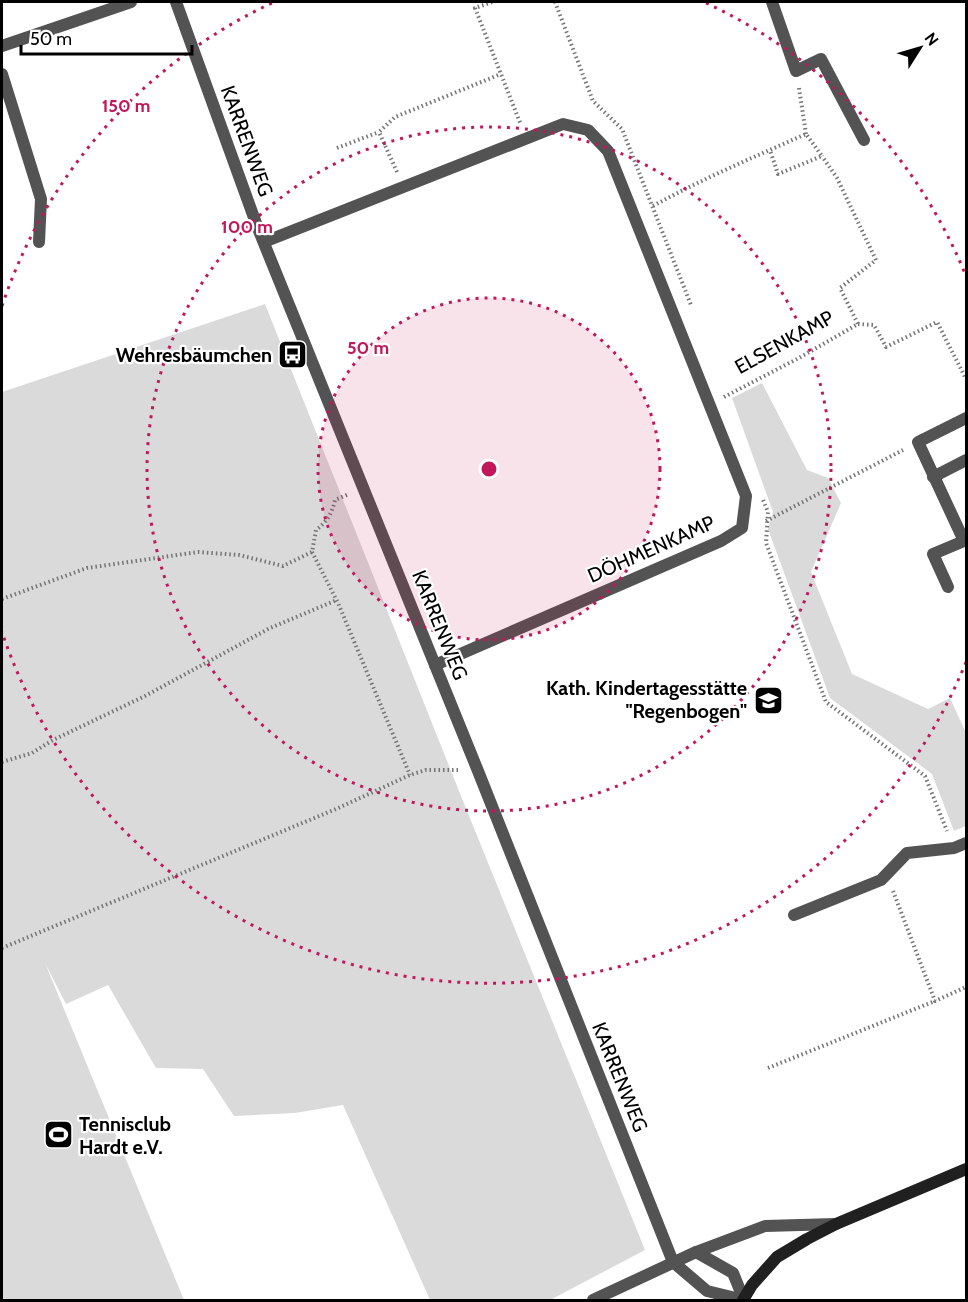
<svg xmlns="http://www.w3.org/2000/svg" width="968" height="1302" viewBox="0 0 968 1302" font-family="Cabin,sans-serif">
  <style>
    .green { fill: #dadada }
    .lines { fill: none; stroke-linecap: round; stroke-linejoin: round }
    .path { stroke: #757575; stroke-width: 4; stroke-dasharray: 1.5 3; stroke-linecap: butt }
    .lane { stroke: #535353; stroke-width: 12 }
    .street { stroke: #535353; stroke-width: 12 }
    .secondary { stroke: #202020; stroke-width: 12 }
    .ring { fill: none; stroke: #c2185b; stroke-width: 3; stroke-dasharray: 3 6 }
    .labels { text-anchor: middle; stroke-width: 4.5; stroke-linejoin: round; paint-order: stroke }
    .street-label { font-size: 20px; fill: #000; stroke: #fff }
    .poi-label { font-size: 20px; font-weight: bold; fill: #000; stroke: #fff; text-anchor: end }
    .centre { fill: #c2185b; stroke: #fff; stroke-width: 3 }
    .ring-label { font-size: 18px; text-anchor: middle; font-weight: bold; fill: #c2185b; stroke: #fff; stroke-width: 4.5; stroke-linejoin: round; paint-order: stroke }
  </style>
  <rect width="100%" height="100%" fill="#fff"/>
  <!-- green -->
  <g class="green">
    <polygon points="265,304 463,801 645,1250 550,1300 430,1300 343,1105 295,1113 234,1116 203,1069 156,1068 108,985 66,1004 45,963 184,1300 2,1300 2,392"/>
    <polygon points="762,383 807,470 828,478 841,503 811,572 852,674 928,709 950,698 966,733 966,826 954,831 932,774 830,698 768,529 773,512 732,398"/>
  </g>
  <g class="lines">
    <!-- path -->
    <g class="path">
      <polyline points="492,2 475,8 521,125"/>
      <polyline points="555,2 593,101 622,129 691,305"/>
      <polyline points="799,88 806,134"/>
      <polyline points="337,148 379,132"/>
      <polyline points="397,172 379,132 395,117 501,74"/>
      <path d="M653,206C702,179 754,157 806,134L822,156L778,174L770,150"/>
      <polyline points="858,324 874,325 886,347 937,322 966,379"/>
      <polyline points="724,397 797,359 858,324 840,288 876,260 837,178 822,156"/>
      <polyline points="763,500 768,512 766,543 826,702 925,776 947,831"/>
      <polyline points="766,521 903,450"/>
      <polyline points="312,552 338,603 410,775"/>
      <path d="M2,599L87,568L198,552L239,555L283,566L312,552L316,530C327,522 332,513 335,500L349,494"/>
      <polyline points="2,762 32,753 53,740 145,696 270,628 337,600"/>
      <polyline points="893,891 935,1001 966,987"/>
      <polyline points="2,948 336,809 410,775 426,770 460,770"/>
      <polyline points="768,1068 935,1001"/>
    </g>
    <!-- lane -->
    <polyline class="lane" points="933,477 966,460"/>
    <!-- street -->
    <g class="street">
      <polyline points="176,2 257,226 478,771 673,1262 707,1291 744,1300"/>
      <polyline points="772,2 796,71 821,59 864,140"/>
      <polyline points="2,46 131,2"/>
      <polyline points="2,74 41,199 39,242"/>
      <polyline points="264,242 563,124 588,130 608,151 746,496 742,528 721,541 435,665"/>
      <polyline points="948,587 933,554 964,541 918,442 966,418"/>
      <polyline points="794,915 881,880 907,853 954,848 966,843"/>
      <polyline points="696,1252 733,1273 744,1300"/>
      <polyline points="593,1300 696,1252 765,1226 836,1224"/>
    </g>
    <!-- secondary -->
    <polyline class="secondary" points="743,1300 752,1285 777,1257 807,1239 836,1224 966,1169"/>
  </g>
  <!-- distance rings -->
  <circle cx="489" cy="469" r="171" fill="#c2185b" fill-opacity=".12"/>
  <g class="ring">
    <circle cx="489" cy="469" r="171"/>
    <circle cx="489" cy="469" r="342"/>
    <path d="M966 662A514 514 0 0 1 2 632M2 306A514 514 0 0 1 272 3M706 3A514 514 0 0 1 966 276"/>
  </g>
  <!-- icons -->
  <defs>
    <symbol id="bus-square" viewBox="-11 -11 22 22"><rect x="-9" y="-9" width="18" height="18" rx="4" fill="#000" stroke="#fff"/><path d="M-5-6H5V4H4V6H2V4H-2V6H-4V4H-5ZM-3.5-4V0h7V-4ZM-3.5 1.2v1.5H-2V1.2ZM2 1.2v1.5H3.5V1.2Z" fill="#fff"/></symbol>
    <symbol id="school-square" viewBox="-11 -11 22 22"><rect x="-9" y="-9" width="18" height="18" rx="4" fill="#000" stroke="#fff"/><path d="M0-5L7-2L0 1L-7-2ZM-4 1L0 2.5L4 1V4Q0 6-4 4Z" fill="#fff"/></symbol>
    <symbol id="stadium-square" viewBox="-11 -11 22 22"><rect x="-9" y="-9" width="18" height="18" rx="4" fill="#000" stroke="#fff"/><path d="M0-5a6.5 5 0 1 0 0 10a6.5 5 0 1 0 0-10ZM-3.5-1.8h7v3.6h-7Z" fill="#fff"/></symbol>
  </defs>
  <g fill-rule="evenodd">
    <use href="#bus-square" x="276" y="338" width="33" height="33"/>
    <use href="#school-square" x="752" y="684" width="33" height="33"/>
    <use href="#stadium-square" x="42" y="1118" width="33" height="33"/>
  </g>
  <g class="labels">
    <!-- street labels -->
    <g class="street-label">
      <text transform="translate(247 141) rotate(70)" y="7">KARRENWEG</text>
      <text transform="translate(784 342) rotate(-29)" y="7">ELSENKAMP</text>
      <text transform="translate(651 549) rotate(-24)" y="7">DÖHMENKAMP</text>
      <text transform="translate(440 625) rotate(68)" y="7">KARRENWEG</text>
      <text transform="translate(620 1077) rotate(68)" y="7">KARRENWEG</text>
    </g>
    <!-- poi labels -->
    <g class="poi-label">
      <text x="272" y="362">Wehresbäumchen</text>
      <text x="747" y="695">Kath. Kindertagesstätte<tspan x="747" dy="23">"Regenbogen"</tspan></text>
      <text x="79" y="1131" text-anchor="start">Tennisclub<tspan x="79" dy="23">Hardt e.V.</tspan></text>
    </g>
  </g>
  <circle cx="489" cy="469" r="9" class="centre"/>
  <g class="ring-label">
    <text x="126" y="112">150 m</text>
    <text x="247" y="233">100 m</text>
    <text x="368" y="354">50 m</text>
  </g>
  <!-- border -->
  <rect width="968" height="1302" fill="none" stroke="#000000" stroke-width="6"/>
  <!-- north arrow -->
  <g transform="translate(920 48) rotate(53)" stroke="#ffffff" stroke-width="4.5" paint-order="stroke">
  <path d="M0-4.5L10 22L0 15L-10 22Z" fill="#000000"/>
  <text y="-9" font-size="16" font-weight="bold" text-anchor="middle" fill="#000000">N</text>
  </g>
  <!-- scale -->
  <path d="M21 45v9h171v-9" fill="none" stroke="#000000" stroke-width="3"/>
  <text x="30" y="45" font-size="18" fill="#000000" stroke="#ffffff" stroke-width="4.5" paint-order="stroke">50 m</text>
</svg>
